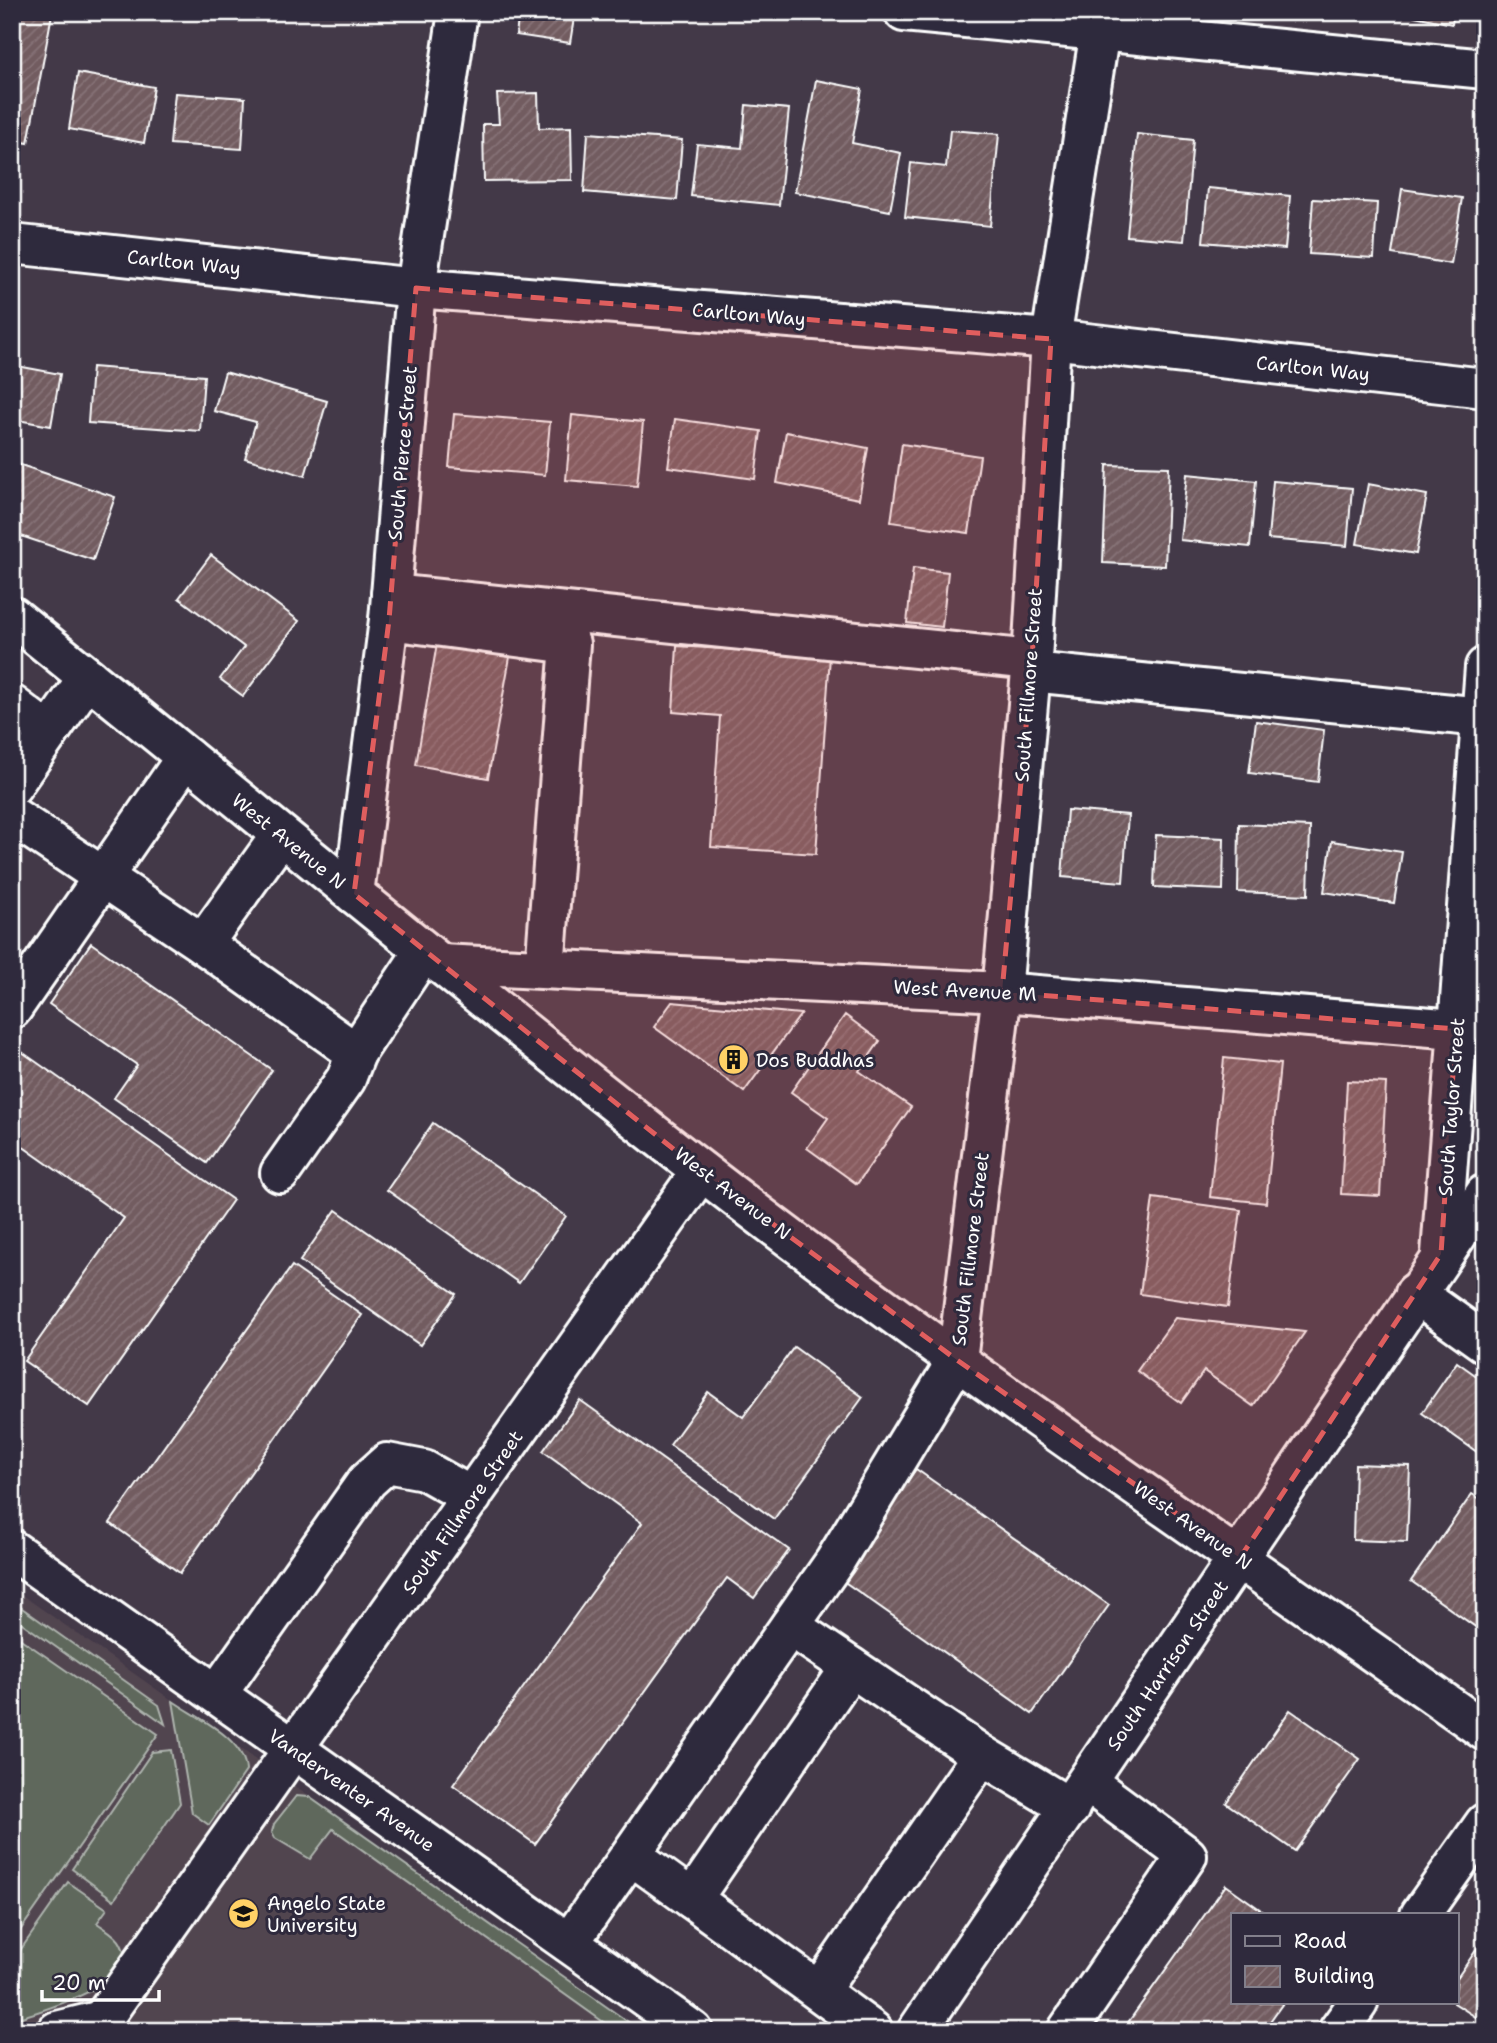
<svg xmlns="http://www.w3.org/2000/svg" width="1497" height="2043" viewBox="0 0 1497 2043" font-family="'Shantell Sans',sans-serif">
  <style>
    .built { fill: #51444f }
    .grass { fill: #5e685c; stroke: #aeb4ae; stroke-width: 2 }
    .building { fill: url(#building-hatch); stroke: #fff; stroke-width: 2 }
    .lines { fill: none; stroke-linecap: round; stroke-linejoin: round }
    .minor-casing { stroke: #fff; stroke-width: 44 }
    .major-casing { stroke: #fff; stroke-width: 44 }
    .minor { stroke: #2f2a3d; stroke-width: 38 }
    .major { stroke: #2f2a3d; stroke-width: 38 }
    .marked { fill: #e05e5e; fill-opacity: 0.2; stroke: #e05e5e; stroke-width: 5; stroke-dasharray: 14 9; stroke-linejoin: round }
    .labels { text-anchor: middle; stroke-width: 6; stroke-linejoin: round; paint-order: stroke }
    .street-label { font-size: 19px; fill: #fff; stroke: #2f2a3d }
    .poi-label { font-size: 19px; fill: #fff; stroke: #2f2a3d; text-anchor: start }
  </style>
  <defs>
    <pattern id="building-hatch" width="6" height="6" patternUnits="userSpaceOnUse" patternTransform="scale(1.75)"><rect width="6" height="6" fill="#725c60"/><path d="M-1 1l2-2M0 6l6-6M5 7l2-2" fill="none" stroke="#877478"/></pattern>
  </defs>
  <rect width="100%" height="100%" fill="#433948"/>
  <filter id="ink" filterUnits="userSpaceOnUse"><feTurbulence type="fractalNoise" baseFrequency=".0143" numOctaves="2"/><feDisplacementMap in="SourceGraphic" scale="14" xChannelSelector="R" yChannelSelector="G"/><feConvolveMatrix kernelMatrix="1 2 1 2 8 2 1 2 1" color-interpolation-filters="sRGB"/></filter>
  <g filter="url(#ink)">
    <!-- built -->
    <polygon class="built" points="12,1588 233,1743 641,2031 12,2031"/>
    <!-- grass -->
    <g class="grass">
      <polygon points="12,1601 159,1705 165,1724 12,1616"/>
      <polygon points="12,1633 158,1734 12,1942"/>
      <path d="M173,1701C197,1718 245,1738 246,1771L209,1825L192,1813Z"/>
      <polygon points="171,1750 180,1803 114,1900 72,1869 152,1752"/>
      <polygon points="296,1796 309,1797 641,2031 616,2031 333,1829 310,1859 275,1838 272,1832 274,1824"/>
      <path d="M68,1882L107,1909L97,1923C105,1929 117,1935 121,1944C143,1984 36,2012 12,2020V1962Z"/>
    </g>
    <!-- building -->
    <g class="building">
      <polygon points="12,12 52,14 28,143 12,140"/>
      <polygon points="519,12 575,12 570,43 516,35"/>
      <polygon points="1396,12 1454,12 1452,24"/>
      <polygon points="78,73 154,87 144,143 69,129"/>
      <polygon points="816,80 862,89 852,143 901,153 890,211 795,192"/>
      <polygon points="175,93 245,98 242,149 170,144"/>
      <polygon points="538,93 539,128 571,127 572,180 484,181 483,124 499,124 497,94"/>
      <polygon points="746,105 789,109 779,205 691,196 697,144 742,148"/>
      <polygon points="950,130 999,134 990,226 905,217 911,163 946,167"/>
      <polygon points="588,133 682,140 677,200 584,192"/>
      <polygon points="1137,134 1193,140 1184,241 1127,236"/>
      <polygon points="1208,188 1290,196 1285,249 1203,242"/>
      <polygon points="1402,189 1462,198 1451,264 1392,254"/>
      <polygon points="1313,199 1377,203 1374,258 1309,254"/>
      <polygon points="12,365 60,374 51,426 12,419"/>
      <polygon points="92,367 204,376 200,431 88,423"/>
      <polygon points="225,372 327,401 305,476 245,458 256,422 214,411"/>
      <polygon points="454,414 550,422 545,475 449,467"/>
      <polygon points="572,415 643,422 637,486 566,480"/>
      <polygon points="675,419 761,431 755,479 668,467"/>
      <polygon points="786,432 868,448 859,499 777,483"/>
      <polygon points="902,444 980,456 969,533 891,522"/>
      <polygon points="12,462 115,497 93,560 12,533"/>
      <polygon points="1107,465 1169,467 1165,566 1103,563"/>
      <polygon points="1187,474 1256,481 1250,547 1180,540"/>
      <polygon points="1273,481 1352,488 1347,546 1268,539"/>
      <polygon points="1368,484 1427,495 1416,554 1357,544"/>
      <polygon points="211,555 299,621 243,696 220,679 244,647 179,598"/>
      <polygon points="913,568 948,572 942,627 907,623"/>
      <polygon points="439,632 512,646 488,778 416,765"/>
      <polygon points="677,646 830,656 816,854 711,847 720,716 673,712"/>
      <polygon points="1256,721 1324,730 1318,782 1249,773"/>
      <polygon points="1067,810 1128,815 1123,882 1062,877"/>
      <polygon points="1239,824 1310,827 1308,895 1238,892"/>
      <polygon points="1156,835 1224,838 1223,890 1154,887"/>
      <polygon points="1332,841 1402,852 1394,903 1324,892"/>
      <polygon points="91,943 272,1070 207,1163 114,1098 137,1065 49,1004"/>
      <polygon points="672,1002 801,1014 744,1092 654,1027"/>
      <polygon points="845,1015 880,1041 859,1071 911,1107 857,1184 807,1148 828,1118 791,1092"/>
      <polygon points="12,1045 233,1200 89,1406 24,1361 124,1218 12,1139"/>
      <polygon points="1224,1058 1280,1064 1266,1203 1210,1197"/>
      <polygon points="1347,1081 1386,1083 1380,1196 1341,1194"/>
      <polygon points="433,1123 566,1216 519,1283 387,1190"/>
      <polygon points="1153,1198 1241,1210 1228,1307 1140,1294"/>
      <polygon points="336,1210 456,1294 420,1345 300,1261"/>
      <polygon points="292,1266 362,1315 180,1573 110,1523"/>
      <polygon points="1175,1318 1305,1332 1253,1406 1204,1371 1181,1403 1137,1371"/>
      <polygon points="794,1347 863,1397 774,1519 670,1445 708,1392 743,1417"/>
      <polygon points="1457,1362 1485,1382 1485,1441 1477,1452 1422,1413"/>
      <polygon points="580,1400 789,1550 754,1598 727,1578 535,1844 453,1785 642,1523 543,1451"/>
      <polygon points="1355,1464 1410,1466 1407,1542 1353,1540"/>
      <polygon points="916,1469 1109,1605 1032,1714 839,1578"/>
      <polygon points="1472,1494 1485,1502 1485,1617 1477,1628 1411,1581"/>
      <polygon points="1290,1710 1360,1759 1295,1851 1226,1803"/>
      <polygon points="1226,1885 1268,1915 1233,1915 1233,2003 1283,2003 1263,2031 1122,2031"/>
      <polygon points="1485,1937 1485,2023 1454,2003 1457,1978"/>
    </g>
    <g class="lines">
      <defs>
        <g id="minor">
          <polyline points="904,12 1485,69"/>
          <polyline points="12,244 416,288 1051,339 1485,388"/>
          <polyline points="391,594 1032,660"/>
          <polyline points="389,620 570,644 545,969"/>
          <polyline points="1031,672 1482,717"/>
          <polyline points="12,705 49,733"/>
          <polyline points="12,786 88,677"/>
          <polyline points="12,816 203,944 356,1053 424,951"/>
          <polyline points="354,894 389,620 416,288 458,12"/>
          <polyline points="203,944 281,835"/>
          <polyline points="440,964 1002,992 1456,1029 1485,1011"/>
          <polyline points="12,1009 186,757"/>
          <polyline points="280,1173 346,1079 356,1053"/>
          <polyline points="1441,1254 1485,667"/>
          <polyline points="1415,1293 1485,1343"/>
          <polyline points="12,1550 693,2031"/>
          <polyline points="790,1626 851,1667"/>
          <polyline points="217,1694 367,1481 387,1463 424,1470 472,1497"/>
          <polyline points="631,1855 692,1899"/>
          <polyline points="1420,1915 1485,1823"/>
          <polyline points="569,1943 835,1561 957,1360 1002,992 1032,660 1051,339 1103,12"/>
          <polyline points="819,1991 982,1755"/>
          <polyline points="57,2031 102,2020"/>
          <polyline points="94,2031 701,1171"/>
          <polyline points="873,2031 692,1899 851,1667 982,1755 1070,1808"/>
          <polyline points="917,2031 1485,1194"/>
          <polyline points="1067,2031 1187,1856 1087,1782"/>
          <polyline points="1338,2031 1358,2003"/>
        </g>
        <path id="major" d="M12,616C241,800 467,989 699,1169C954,1366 1222,1545 1485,1731"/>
      </defs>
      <!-- minor casing -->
      <use href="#minor" class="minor-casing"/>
      <!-- major casing -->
      <use href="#major" class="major-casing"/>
      <!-- minor -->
      <use href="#minor" class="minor"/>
      <!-- major -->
      <use href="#major" class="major"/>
    </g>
  </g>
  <!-- marked area -->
  <path class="marked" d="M416,288L1051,339L1032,660L1002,992L1456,1029L1441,1254L1240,1558L957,1360L701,1171L354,894L389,620Z"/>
  <!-- icons -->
  <defs>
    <symbol id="building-disc" viewBox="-11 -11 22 22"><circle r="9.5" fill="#ffd166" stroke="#2f2a3d"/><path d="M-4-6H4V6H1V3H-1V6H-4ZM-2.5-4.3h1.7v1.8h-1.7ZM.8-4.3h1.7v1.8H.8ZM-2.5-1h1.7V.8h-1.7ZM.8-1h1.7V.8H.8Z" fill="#111"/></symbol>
    <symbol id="university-disc" viewBox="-11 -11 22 22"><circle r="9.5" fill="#ffd166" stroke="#2f2a3d"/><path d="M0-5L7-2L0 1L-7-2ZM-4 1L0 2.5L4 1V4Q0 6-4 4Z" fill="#111"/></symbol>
  </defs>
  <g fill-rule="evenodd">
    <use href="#building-disc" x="716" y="1042" width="35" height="35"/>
    <use href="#university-disc" x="226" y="1896" width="35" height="35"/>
  </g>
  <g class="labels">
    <!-- street labels -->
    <g class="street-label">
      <text transform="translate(184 262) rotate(6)" y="7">Carlton Way</text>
      <text transform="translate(749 314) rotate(5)" y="7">Carlton Way</text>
      <text transform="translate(1313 368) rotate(6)" y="7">Carlton Way</text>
      <text transform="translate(402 453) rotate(-85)" y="7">South Pierce Street</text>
      <text transform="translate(1028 685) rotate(-86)" y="7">South Fillmore Street</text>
      <text transform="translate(289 841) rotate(39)" y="7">West Avenue N</text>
      <text transform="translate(965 990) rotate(3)" y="7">West Avenue M</text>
      <text transform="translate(1451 1107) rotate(-86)" y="7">South Taylor Street</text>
      <text transform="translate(733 1193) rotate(37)" y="7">West Avenue N</text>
      <text transform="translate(970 1249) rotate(-83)" y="7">South Fillmore Street</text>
      <text transform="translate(462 1512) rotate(-55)" y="7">South Fillmore Street</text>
      <text transform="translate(1193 1525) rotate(35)" y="7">West Avenue N</text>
      <text transform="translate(1167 1665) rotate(-56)" y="7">South Harrison Street</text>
      <text transform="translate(352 1790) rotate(35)" y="7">Vanderventer Avenue</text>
    </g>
    <!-- poi labels -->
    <g class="poi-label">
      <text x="756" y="1067">Dos Buddhas</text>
      <text x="267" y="1910">Angelo State<tspan x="267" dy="22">University</tspan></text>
    </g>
  </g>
  <!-- margin -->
  <rect width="1497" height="2043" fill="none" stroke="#2f2a3d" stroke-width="42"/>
  <rect x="21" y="21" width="1455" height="2001" fill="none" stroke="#fff" stroke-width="2.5" filter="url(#ink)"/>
  <!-- legend -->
  <rect x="1231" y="1913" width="228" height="91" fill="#2f2a3d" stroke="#827f8b" stroke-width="2"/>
  <rect x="1245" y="1936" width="35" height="10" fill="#2f2a3d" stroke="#827f8b" stroke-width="2"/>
  <text x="1294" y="1948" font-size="21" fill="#ffffff">Road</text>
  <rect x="1245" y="1966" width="35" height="21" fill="url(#building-hatch)" stroke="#827f8b" stroke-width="2"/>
  <text x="1294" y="1983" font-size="21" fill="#ffffff">Building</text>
  <!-- scale -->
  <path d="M42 1990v10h117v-10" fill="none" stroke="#ffffff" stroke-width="3.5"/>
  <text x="52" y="1990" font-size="21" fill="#ffffff" stroke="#2f2a3d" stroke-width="5" paint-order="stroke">20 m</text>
</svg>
